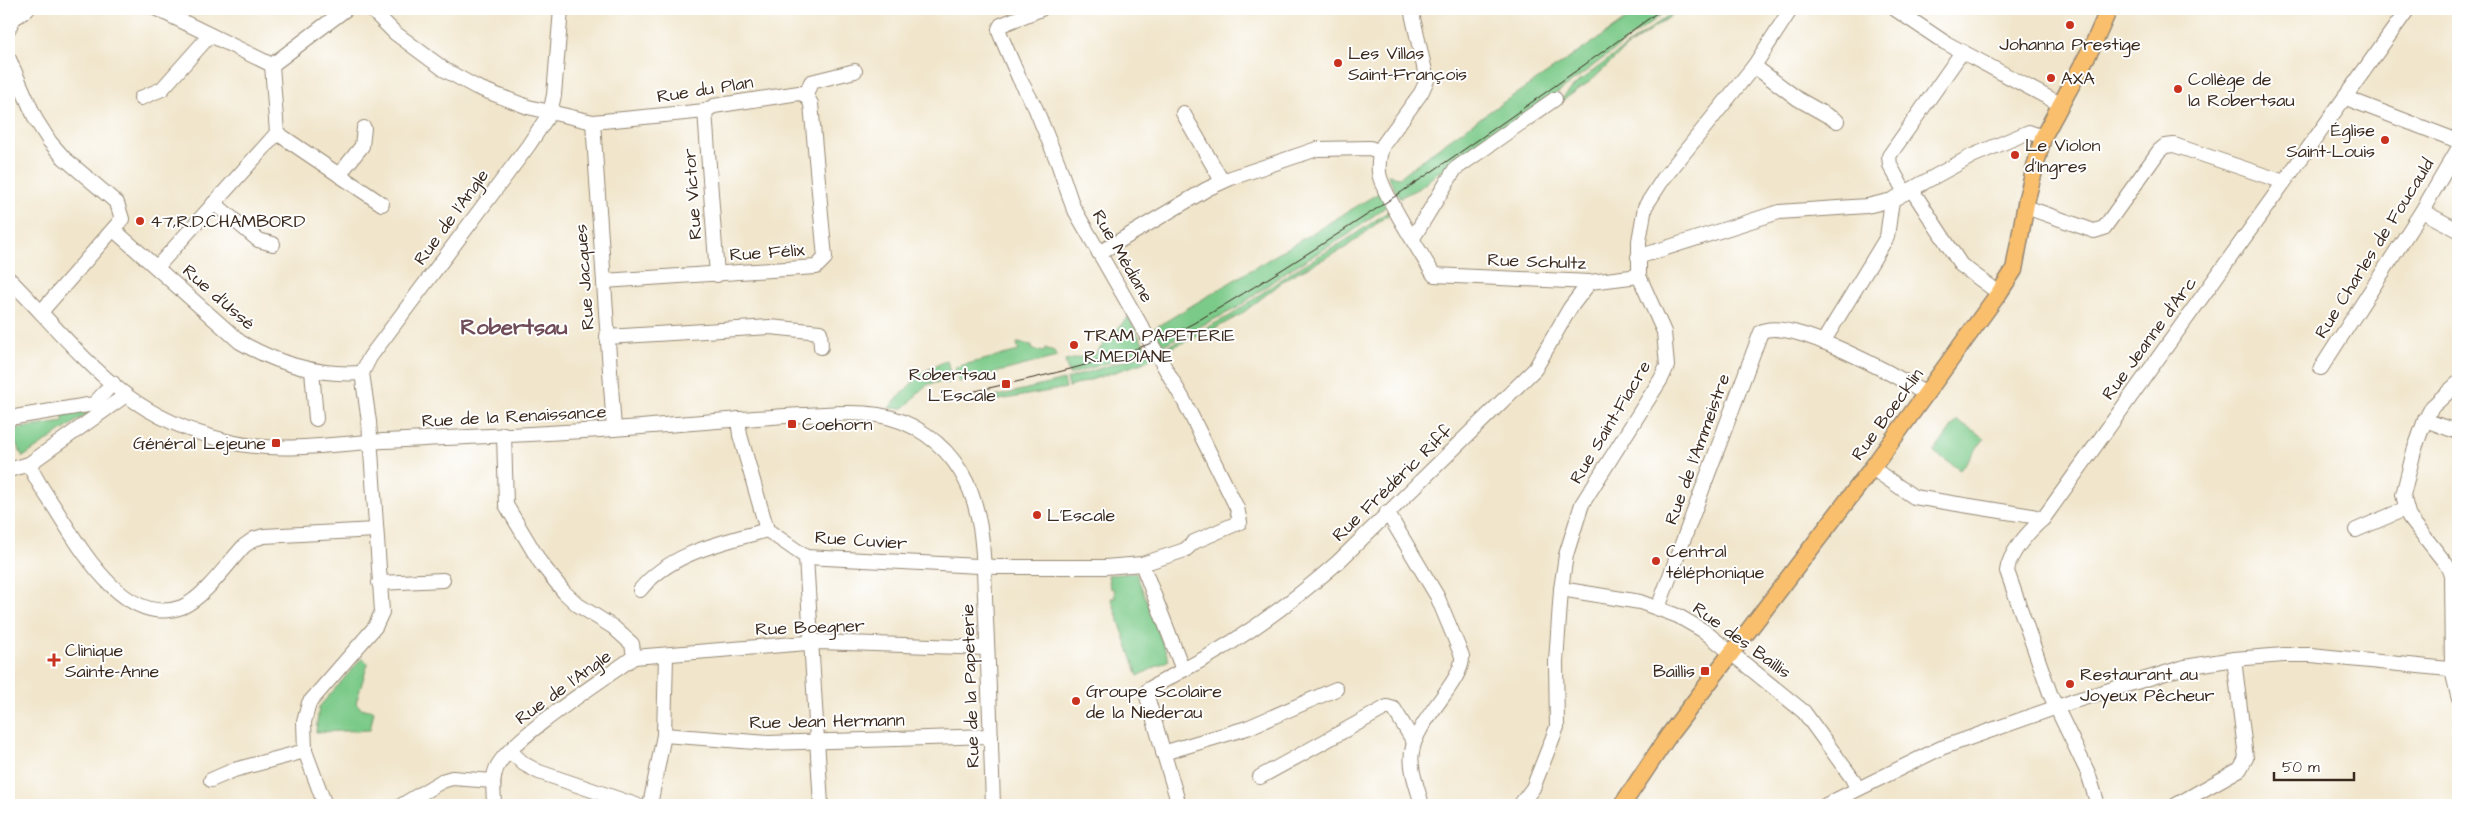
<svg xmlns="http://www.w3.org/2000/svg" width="2467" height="814" viewBox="0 0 2467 814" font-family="'Architects Daughter',sans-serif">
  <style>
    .green { fill: #7cca89; stroke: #5c7a54 }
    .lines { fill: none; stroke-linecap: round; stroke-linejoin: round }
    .minor-casing { stroke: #968875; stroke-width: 16 }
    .major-casing { stroke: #968875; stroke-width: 19 }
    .minor { stroke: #fff; stroke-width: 14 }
    .major { stroke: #f9bf6d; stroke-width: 16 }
    .tram { stroke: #3b2a1e; stroke-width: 1 }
    .poi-dot { fill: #c8321e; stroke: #fff; stroke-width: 2 }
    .labels { text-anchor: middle; stroke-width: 4; stroke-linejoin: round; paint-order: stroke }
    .poi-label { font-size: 18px; fill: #3b2a1e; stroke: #fff; text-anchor: start }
    .street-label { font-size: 18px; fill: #3b2a1e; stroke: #fff }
    .district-label { font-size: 22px; font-weight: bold; fill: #6f4d58; stroke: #fff }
  </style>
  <rect width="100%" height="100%" fill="#fff"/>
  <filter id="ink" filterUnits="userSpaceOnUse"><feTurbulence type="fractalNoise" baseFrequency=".02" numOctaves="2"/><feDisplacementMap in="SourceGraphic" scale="10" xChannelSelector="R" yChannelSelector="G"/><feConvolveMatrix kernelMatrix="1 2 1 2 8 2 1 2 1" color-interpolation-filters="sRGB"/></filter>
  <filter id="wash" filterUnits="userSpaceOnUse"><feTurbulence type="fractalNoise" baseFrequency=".0096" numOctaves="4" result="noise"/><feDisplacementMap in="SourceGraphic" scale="20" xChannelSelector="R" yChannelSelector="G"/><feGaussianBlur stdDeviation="1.12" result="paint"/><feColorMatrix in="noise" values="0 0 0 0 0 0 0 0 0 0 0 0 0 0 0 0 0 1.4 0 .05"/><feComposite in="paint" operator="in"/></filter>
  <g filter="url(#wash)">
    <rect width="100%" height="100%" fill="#f1e6cc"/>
    <!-- green -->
    <g class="green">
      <path d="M1641,9H1669L1553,96L1449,164L1445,171L1438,172L1421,187L1399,198L1388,175L1400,177C1476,116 1562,66 1641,9Z"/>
      <polygon points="1677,9 1681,9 1627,47 1592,80 1553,107 1578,82"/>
      <polygon points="1382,191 1389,204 1348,235 1287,271 1237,308 1163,345 1153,329"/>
      <polygon points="1392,209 1393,211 1345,248 1290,276 1240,315 1214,329 1166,350 1164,348 1230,316 1291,272 1345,241"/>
      <polygon points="1128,317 1147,350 1069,375 1065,361 1095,354"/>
      <polygon points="1017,343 1032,345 1032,349 1044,352 1045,348 1054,351 1057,357 959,382 955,367 1019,351"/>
      <polygon points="1148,353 1152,358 1142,363 1069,387 1067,379"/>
      <path d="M947,360L951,378L949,383C919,379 922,395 903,408H889L920,374Z"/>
      <polygon points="1064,380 1066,388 983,403 973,402"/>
      <polygon points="96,408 23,457 9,430 63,422 63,415"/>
      <polygon points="1957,420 1985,438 1960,470 1934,452"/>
      <polygon points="1136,573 1169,660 1138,676 1111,598 1115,598 1114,589 1110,588 1108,575"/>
      <polygon points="362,658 368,663 356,703 361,708 374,711 370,730 316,732 319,707"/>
    </g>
  </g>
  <g filter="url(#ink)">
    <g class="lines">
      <defs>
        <g id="minor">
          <polyline points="157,9 272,65"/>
          <polyline points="371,9 395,33 445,70 476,87 528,107 593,122 705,111 714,106 799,93 806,95 811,82 855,71"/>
          <path d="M1411,9L1427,80L1421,93L1383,145C1380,153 1378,163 1379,172C1380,190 1422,255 1434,275L1590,282L1639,276"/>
          <polyline points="1895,9 1944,42 2060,104"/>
          <polyline points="9,28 13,19 28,9"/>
          <polyline points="9,59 36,120 50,142 64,158 117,203 122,219 41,312"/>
          <polyline points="1754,66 1798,99 1837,121"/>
          <polyline points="141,98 162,89 210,35"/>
          <polyline points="2346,98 2458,141"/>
          <polyline points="705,111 717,275"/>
          <polyline points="1183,113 1222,181"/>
          <polyline points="593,122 614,429"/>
          <polyline points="277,133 382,204"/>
          <polyline points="339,175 362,146 364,128"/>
          <polyline points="1912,190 1961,265 1999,293"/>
          <polyline points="1905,193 1890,165 1889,156 1962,52"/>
          <polyline points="214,203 258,240 273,244"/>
          <polyline points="2026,207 2094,231 2104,228 2159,151 2165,146 2174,145 2284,182"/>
          <polyline points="2422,211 2458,230"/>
          <path d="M114,230L240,342C278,364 318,376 362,373"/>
          <polyline points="1413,238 1455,169 1555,99"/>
          <polyline points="1099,253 1207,189 1231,178 1317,149 1370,148 1380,152"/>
          <polyline points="1638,257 1779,212 1867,206 1892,200 1972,156 2029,132 2043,137"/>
          <polyline points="157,267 277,133 272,65 346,9"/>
          <path d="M9,279C47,317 83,362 126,395C155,417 191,432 226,441C276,454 332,444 383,441C473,436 563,434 652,426C702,422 752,418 803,415C828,414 854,411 878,415C912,420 944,443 961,472C987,515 983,570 986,619C989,681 991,743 993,805"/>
          <polyline points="604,281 816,267 825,258 811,104 806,95"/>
          <polyline points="607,337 770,327 820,332 821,347"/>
          <polyline points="1823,342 1887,237 1892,200"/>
          <polyline points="2321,368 2422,211 2458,149"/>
          <polyline points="312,370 316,419"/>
          <polyline points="2458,383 2432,407 2425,420 2414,451 2403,495 2409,517 2446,564 2451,574 2452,670 2458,696"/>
          <polyline points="9,418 94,404 113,383"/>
          <polyline points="738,419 740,435 767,530"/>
          <polyline points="2425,420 2458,432"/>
          <path d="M29,464C36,481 48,497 58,513C82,551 126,628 182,607C204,598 228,563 244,546L254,539L264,536L375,530"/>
          <polyline points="1872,468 1914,497 2032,516 2043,519"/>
          <polyline points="9,470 29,464 126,395"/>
          <path d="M1387,512L1437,596L1462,656C1464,681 1416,720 1412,752C1409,768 1418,789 1422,805"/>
          <polyline points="2356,530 2405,509"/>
          <polyline points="806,557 821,805"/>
          <polyline points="1142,564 1183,670 1149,689 1146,693 1179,805"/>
          <polyline points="379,583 443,580"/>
          <polyline points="1561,589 1640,602 1678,616 1704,631 1804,712 1852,778 1857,788"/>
          <path d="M640,590C671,552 722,543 767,530L806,557L998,567H1105L1142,564L1170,555L1185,550L1194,542L1240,522L1237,508L1184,401L1073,207L1058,163L1035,107L1019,78L1000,34L999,29L1001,25L1041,9"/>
          <path d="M1658,608L1761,332C1788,315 1900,378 1926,394"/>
          <polyline points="634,657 819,642 987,648"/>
          <path d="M1183,670C1240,641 1290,604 1338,562L1535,369L1570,308L1590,282"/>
          <polyline points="664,735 768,743 991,736"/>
          <polyline points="510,751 524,764 539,772 636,805"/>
          <polyline points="1163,753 1247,728 1336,689"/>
          <polyline points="1260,777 1387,707 1394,709 1414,742"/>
          <polyline points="211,780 234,770 305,751"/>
          <polyline points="325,805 305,751 304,722 309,703 375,627 382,612 369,422 362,373 370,357 528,146 550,113 554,95 561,9"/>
          <polyline points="402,805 442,781 452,778 493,781"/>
          <path d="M494,805C494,793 491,779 497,767C511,738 604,679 634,657L632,644L613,627L578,605L564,592L540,562L506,505L504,434"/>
          <polyline points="650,805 664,735 666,656"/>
          <polyline points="1520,805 1533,788 1557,727 1556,662 1561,589 1566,555 1582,504 1661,379 1667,366 1664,332 1639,276 1639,241 1645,207 1663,179 1754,66 1791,9"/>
          <polyline points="1826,805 1941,748 2074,701 2185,667 2234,659 2284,655 2311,655 2458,670"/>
          <path d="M2098,805L2088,773L2051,696L2007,571C2009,553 2029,531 2043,519L2408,9"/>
          <polyline points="2176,805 2240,769 2246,758 2234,659"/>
        </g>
        <polyline id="major" points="1622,805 1669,735 1872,468 1999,293 2014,270 2027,198 2043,137 2093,45 2109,9"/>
      </defs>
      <!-- minor casing -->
      <use href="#minor" class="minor-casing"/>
      <!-- major casing -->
      <use href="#major" class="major-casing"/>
      <!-- minor -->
      <use href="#minor" class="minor"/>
      <!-- major -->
      <use href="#major" class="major"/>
      <!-- tram -->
      <path class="tram" d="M971,392C1046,375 1126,360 1194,323C1356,228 1510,119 1662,9"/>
    </g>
  </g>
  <!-- markers -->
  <g class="poi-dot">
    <circle cx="2070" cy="25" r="5"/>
    <circle cx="1338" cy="63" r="5"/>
    <circle cx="2051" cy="78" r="5"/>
    <circle cx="2178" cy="89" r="5"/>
    <circle cx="2385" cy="140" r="5"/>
    <circle cx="2015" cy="155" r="5"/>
    <circle cx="140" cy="221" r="5"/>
    <circle cx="1074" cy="345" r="5"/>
    <rect x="1001" y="379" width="10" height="10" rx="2.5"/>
    <rect x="787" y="419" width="10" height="10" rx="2.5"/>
    <rect x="271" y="438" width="10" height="10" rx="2.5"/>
    <circle cx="1037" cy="515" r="5"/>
    <circle cx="1656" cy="561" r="5"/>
    <path d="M51.5 652.5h5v5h5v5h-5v5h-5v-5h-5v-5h5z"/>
    <rect x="1700" y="666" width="10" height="10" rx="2.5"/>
    <circle cx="2070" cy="684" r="5"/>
    <circle cx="1076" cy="701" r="5"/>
  </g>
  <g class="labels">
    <!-- poi labels -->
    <g class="poi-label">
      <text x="2070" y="50" text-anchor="middle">Johanna Prestige</text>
      <text x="1348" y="59">Les Villas<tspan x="1348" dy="21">Saint-François</tspan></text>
      <text x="2061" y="84">AXA</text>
      <text x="2188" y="85">Collège de<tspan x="2188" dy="21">la Robertsau</tspan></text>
      <text x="2375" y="136" text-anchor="end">Église<tspan x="2375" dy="21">Saint-Louis</tspan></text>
      <text x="2025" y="151">Le Violon<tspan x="2025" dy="21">d'Ingres</tspan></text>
      <text x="150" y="227">47,R.D.CHAMBORD</text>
      <text x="1084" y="341">TRAM PAPETERIE<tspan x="1084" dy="21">R.MEDIANE</tspan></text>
      <text x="996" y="380" text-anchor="end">Robertsau<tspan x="996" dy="21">L'Escale</tspan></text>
      <text x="802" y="430">Coehorn</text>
      <text x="266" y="449" text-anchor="end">Général Lejeune</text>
      <text x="1047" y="521">L’Escale</text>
      <text x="1666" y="557">Central<tspan x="1666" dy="21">téléphonique</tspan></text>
      <text x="65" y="656">Clinique<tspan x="65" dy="21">Sainte-Anne</tspan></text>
      <text x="1695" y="677" text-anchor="end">Baillis</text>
      <text x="2080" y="680">Restaurant au<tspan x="2080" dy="21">Joyeux Pêcheur</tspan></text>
      <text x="1086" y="697">Groupe Scolaire<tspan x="1086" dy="21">de la Niederau</tspan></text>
    </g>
    <!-- street labels -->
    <g class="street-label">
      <text transform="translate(705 89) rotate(-9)" y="6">Rue du Plan</text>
      <text transform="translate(692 194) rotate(-94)" y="6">Rue Victor</text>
      <text transform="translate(451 217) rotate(-54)" y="6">Rue de l'Angle</text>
      <text transform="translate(2374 248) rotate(-58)" y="6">Rue Charles de Foucauld</text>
      <text transform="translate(767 252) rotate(-4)" y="6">Rue Félix</text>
      <text transform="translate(1123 256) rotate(60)" y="6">Rue Médiane</text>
      <text transform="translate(1537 261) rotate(2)" y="6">Rue Schultz</text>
      <text transform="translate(584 277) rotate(-94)" y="6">Rue Jacques</text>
      <text transform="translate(219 297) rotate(41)" y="6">Rue d'Ussé</text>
      <text transform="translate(2149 338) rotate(-54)" y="6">Rue Jeanne d'Arc</text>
      <text transform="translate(1887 414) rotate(-54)" y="6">Rue Boecklin</text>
      <text transform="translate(514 416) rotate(-3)" y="6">Rue de la Renaissance</text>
      <text transform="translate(1610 422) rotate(-59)" y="6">Rue Saint-Fiacre</text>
      <text transform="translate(1697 449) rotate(-70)" y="6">Rue de l'Ammeistre</text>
      <text transform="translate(1392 483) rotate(-44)" y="6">Rue Frédéric Riff</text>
      <text transform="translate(861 540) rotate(4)" y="6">Rue Cuvier</text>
      <text transform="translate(810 627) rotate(-2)" y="6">Rue Boegner</text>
      <text transform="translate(1742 640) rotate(36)" y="6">Rue des Baillis</text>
      <text transform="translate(970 686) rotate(-92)" y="6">Rue de la Papeterie</text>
      <text transform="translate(563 687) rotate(-36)" y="6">Rue de l'Angle</text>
      <text transform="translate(827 721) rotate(-1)" y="6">Rue Jean Hermann</text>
    </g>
    <!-- district labels -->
    <g class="district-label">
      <text x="514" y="334">Robertsau</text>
    </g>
  </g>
  <!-- margin -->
  <rect width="2467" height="814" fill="none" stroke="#fff" stroke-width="30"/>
  <!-- scale -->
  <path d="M2274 772v8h80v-8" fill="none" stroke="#3b2a1e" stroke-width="2.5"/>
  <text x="2282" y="772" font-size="15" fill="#3b2a1e" stroke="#ffffff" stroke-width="4" paint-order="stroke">50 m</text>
</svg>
